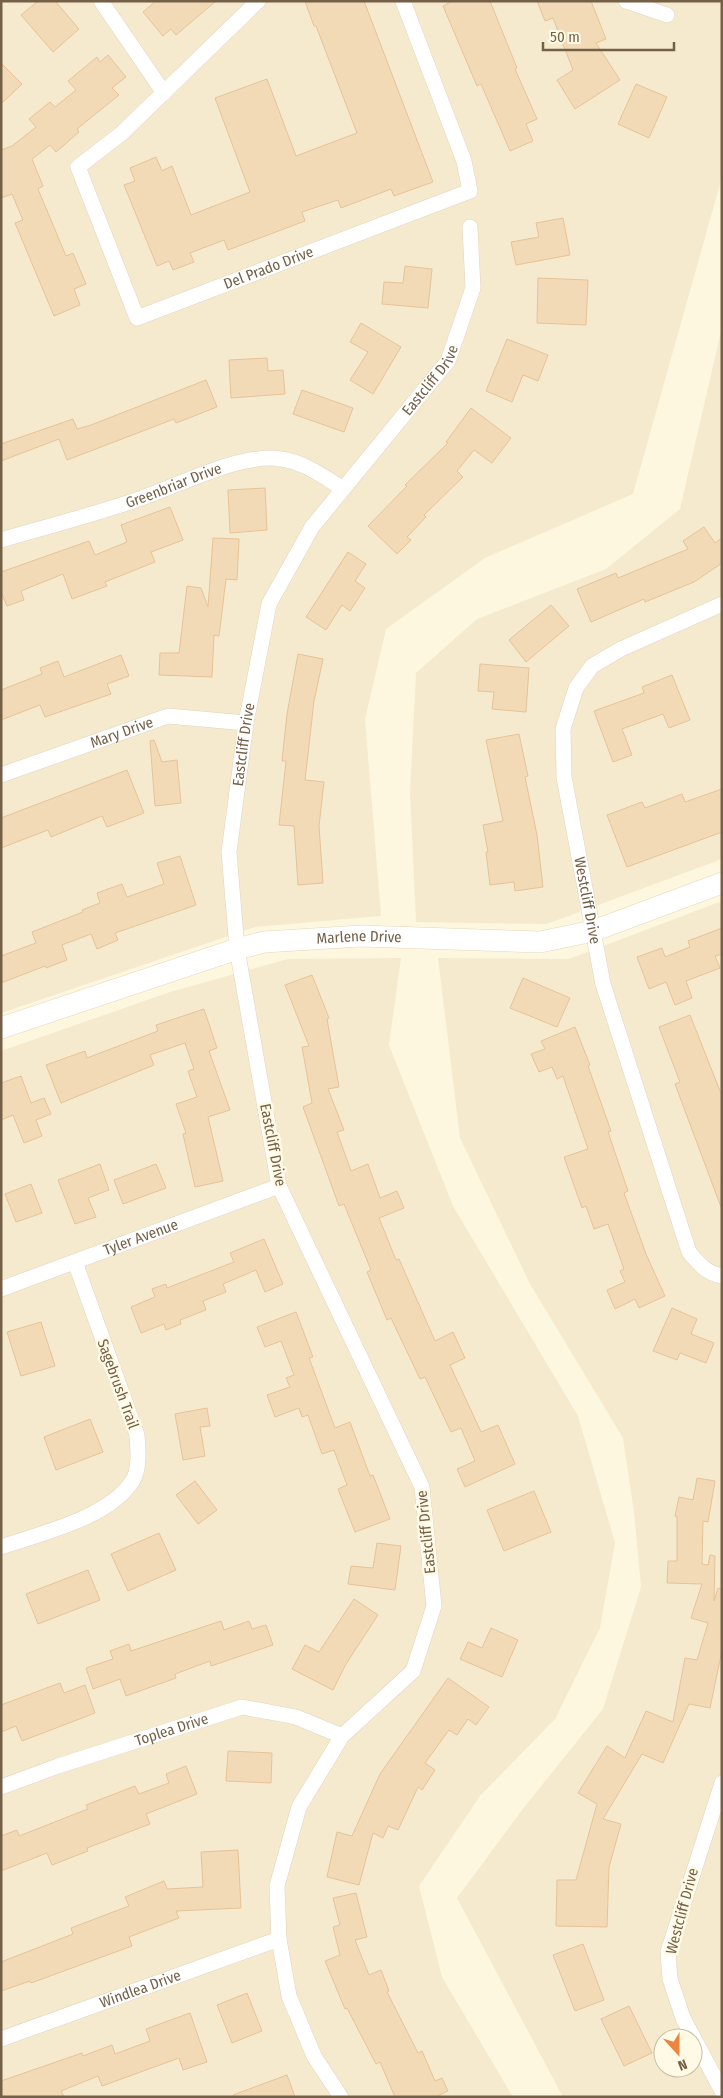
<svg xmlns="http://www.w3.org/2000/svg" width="723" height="2098" viewBox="0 0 723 2098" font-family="'Fira Sans Condensed',sans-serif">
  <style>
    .residential { fill: #f5eace; fill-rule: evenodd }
    .building { fill: #f3dab7; stroke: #e6c397 }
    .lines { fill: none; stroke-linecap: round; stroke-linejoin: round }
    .street-casing { stroke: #e1d4bc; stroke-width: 16 }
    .secondary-casing { stroke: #e6d6b9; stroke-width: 22 }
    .street { stroke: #fff; stroke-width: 15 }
    .secondary { stroke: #fff; stroke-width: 21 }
    .labels { text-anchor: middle; stroke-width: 5; stroke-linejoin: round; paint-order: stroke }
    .street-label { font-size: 15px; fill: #745f47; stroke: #fffae6 }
  </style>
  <rect width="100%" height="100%" fill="#fdf7e0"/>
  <!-- residential -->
  <g class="residential">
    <polygon points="1,1 722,1 722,177 633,494 485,558 386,629 365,719 381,916 255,927 1,1013"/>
    <polygon points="722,327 722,859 547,924 416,922 410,793 416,673 477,619 606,569 680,509"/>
    <path d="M722,901V2097H563L457,1898L522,1810L603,1709L641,1587L634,1512L623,1438L530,1284L460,1138L438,958L569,959ZM663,2038H693V2068H663Z"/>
    <polygon points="401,958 389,1045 453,1206 578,1416 615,1543 600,1628 555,1719 480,1796 419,1886 442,1977 513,2097 1,2097 1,1051 170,992 288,959"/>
  </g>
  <!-- building -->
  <g class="building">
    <polygon points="38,1 55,1 79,29 53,52 21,15"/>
    <polygon points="156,1 216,1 176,35 171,29 163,36 143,12"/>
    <polygon points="305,1 364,1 433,182 394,196 391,189 341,208 338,200 302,212 305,221 228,250 224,240 190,253 194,262 173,270 169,261 157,266 124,185 135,181 130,168 156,157 162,171 172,166 191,215 250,192 215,98 267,79 296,156 357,133 316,26 314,26"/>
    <polygon points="453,1 490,1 517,68 515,69 537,119 526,124 533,141 510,151 481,84 477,86 443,6"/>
    <polygon points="537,1 591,1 606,39 596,43 620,80 575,109 557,80 573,70 553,18 545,21"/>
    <polygon points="108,55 126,77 112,88 119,95 77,129 79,132 56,152 50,145 32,159 43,186 38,189 66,256 73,253 86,284 74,289 80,305 54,316 15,223 23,220 12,194 1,198 1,150 12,146 36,127 29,119 50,102 55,107 76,90 68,81 97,57 100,62"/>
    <polygon points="1,63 22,84 1,104"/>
    <polygon points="636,84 667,97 649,138 618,124"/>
    <polygon points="563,218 570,255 516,265 511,242 539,237 536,223"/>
    <polygon points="405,266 432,269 428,308 382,304 384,282 403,283"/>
    <polygon points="538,278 588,280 586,325 537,323"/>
    <polygon points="361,323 401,347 373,394 350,380 368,352 350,342"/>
    <polygon points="507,339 548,355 538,381 523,375 512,402 486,391"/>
    <polygon points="267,358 268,371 283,370 285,394 231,398 229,360"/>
    <polygon points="206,380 217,407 176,423 174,419 67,460 59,439 1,461 1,444 73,419 77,429 91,425"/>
    <polygon points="302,390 353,408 344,432 293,414"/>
    <polygon points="471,408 511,438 492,463 474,450 457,471 463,477 424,515 426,517 407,537 411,540 397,554 368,526 407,486 405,485 448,443 446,442"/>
    <polygon points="265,488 267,530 230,533 228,490"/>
    <polygon points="170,507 183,540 151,552 155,562 105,582 107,586 72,599 63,574 21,591 24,600 7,606 1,592 1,572 89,541 95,555 127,542 121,525"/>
    <polygon points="704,527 715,543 722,538 722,563 694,582 645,602 644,599 591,622 577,589 616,573 618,578 688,549 683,541"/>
    <polygon points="213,538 239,539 237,580 226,579 219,636 214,635 212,677 159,675 160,653 179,653 187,586 201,588 208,607"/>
    <polygon points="348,552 366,564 355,581 365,588 350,611 342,605 326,630 306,617"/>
    <polygon points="551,605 569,626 526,662 509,640"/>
    <polygon points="298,654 323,659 314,701 305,780 324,782 319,826 323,883 298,885 294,826 279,825 286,761 282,761 287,714"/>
    <polygon points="121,655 129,676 107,684 111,694 45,717 40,705 1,720 1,690 42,674 40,668 58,661 64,677"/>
    <polygon points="480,664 529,668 526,712 492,709 494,692 478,691"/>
    <polygon points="672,675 690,720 669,728 663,714 622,729 632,755 613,762 594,711 644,693 642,687"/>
    <polygon points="519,734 528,776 525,777 537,835 543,887 515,891 514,882 490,885 486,852 488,852 483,825 503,821 486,740"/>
    <polygon points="154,740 162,762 177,760 181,803 155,806 150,741"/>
    <polygon points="127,770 144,813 107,827 102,816 51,837 48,830 1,848 1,818"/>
    <polygon points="722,789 722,832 627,867 607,815 642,802 645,808 682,794 685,802"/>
    <polygon points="180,856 196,905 115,933 118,940 97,949 91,934 62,945 67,960 46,968 45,966 1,983 1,956 36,943 32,932 83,912 82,910 100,903 97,893 122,884 127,897 164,884 157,863"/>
    <polygon points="722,928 722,954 715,956 720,968 686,981 692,998 675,1005 666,982 649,989 637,957 662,948 665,957 690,947 688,941"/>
    <polygon points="312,975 329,1018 327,1019 339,1087 328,1089 344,1130 337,1132 351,1171 368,1164 380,1198 397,1191 404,1208 379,1218 396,1260 399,1259 435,1341 453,1332 465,1358 450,1365 481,1432 498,1425 515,1464 465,1487 457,1469 475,1461 461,1428 451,1432 425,1377 420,1379 391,1318 387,1320 367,1272 371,1270 344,1204 339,1206 303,1107 312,1103 302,1047 309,1046 285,985"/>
    <polygon points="523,978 570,998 557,1027 510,1008"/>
    <polygon points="204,1009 217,1048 209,1051 230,1110 208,1117 223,1181 195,1187 183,1134 186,1133 176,1104 197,1097 188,1071 194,1069 185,1043 150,1055 154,1065 61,1103 46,1065 85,1051 87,1058 158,1031 156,1025"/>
    <polygon points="690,1015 722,1096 721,1207 675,1084 680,1082 659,1027"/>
    <polygon points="575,1027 590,1065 588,1066 611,1131 608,1132 628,1191 624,1193 646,1254 665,1296 639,1308 635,1299 615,1309 607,1290 625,1282 620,1271 624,1269 608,1224 594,1229 586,1206 582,1208 564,1157 588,1149 563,1076 557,1079 552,1067 539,1072 531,1054 545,1049 541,1041"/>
    <polygon points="21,1076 31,1103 44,1098 51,1114 36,1120 42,1136 24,1143 13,1115 1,1120 1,1083"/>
    <polygon points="100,1164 109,1190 88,1198 96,1217 75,1224 58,1180"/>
    <polygon points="156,1164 166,1188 123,1204 114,1180"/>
    <polygon points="31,1184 42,1213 16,1222 5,1194"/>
    <polygon points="264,1239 283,1284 265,1292 256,1270 223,1284 226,1292 203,1301 206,1310 180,1320 181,1324 166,1330 164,1324 141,1333 131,1307 155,1297 152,1289 166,1284 167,1288 234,1262 230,1253"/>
    <polygon points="672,1308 697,1319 691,1334 714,1343 706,1363 680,1353 677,1360 653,1351"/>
    <polygon points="296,1312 313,1357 309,1358 335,1428 350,1422 370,1476 373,1475 390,1519 355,1532 338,1489 347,1485 334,1450 322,1454 308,1415 302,1417 299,1408 275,1417 267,1395 290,1387 286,1378 294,1375 281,1341 265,1347 257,1327"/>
    <polygon points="41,1322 55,1366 21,1376 7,1332"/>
    <polygon points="207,1408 210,1426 200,1427 205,1456 183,1460 175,1414"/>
    <polygon points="90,1419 103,1452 56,1470 44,1437"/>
    <polygon points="697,1478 715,1481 708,1522 703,1521 702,1564 708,1565 710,1555 715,1556 714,1601 718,1588 722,1589 722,1650 710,1708 689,1704 663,1763 642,1754 603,1819 621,1824 609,1867 607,1927 556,1926 557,1880 576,1880 597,1804 578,1793 607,1746 625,1758 646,1711 673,1722 685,1658 697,1660 708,1623 691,1618 702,1584 667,1583 668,1561 677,1561 677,1517 675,1516 679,1497 693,1500"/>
    <polygon points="195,1481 217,1510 198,1524 176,1495"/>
    <polygon points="534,1491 551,1532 504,1551 487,1510"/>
    <polygon points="159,1533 176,1570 128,1591 111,1554"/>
    <polygon points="377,1543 401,1546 395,1590 348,1584 351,1566 373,1568"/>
    <polygon points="88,1570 100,1600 38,1624 26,1594"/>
    <polygon points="354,1599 378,1615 346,1664 333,1690 292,1669 305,1645 319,1652"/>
    <polygon points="221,1621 224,1630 249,1621 252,1629 266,1625 273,1645 211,1666 210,1661 175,1674 176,1678 126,1696 120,1679 93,1689 86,1668 113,1659 110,1651 129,1644 131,1651"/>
    <polygon points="491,1628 518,1640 502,1677 460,1659 468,1642 482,1648"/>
    <polygon points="448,1678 489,1707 476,1725 468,1719 457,1735 449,1730 425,1763 435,1770 422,1790 418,1787 398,1830 388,1826 383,1838 373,1833 359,1885 327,1877 337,1832 352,1836 380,1774"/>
    <polygon points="60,1683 64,1693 85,1685 95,1713 22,1741 16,1726 1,1732 1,1705"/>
    <polygon points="228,1751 272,1753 271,1783 226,1781"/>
    <polygon points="186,1766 197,1794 146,1814 150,1824 87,1848 88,1851 52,1865 47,1853 1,1871 1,1836 17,1830 19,1836 88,1809 86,1805 135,1786 139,1794 169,1783 166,1774"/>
    <polygon points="238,1850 241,1908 176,1911 179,1918 129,1937 132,1946 31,1983 30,1981 1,1991 1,1962 73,1934 71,1928 129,1906 125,1897 164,1881 167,1889 203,1887 201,1852"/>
    <polygon points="356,1893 367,1937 355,1940 369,1975 381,1970 389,1991 387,1992 418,2053 422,2051 435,2081 442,2078 448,2091 435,2097 395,2097 380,2062 376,2064 347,2008 345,2009 325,1961 340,1955 333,1927 340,1925 333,1898"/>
    <polygon points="583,1944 604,2000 575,2011 553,1955"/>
    <polygon points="247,1993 262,2031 232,2043 217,2005"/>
    <polygon points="629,2006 652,2053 624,2066 601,2019"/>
    <polygon points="190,2013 207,2062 183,2070 179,2058 102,2086 98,2076 61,2091 64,2097 1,2097 1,2081 82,2053 83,2056 112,2045 115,2054 150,2041 146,2029"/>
    <polygon points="287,2075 295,2097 234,2097 233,2095"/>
  </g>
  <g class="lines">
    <defs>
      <g id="street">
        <polyline points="101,1 164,93"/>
        <path id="s1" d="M258,1L122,133L78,167L137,318L470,191L464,161L403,1"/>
        <polyline points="626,1 667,15"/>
        <path id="s2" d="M1,540C46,527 92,515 136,500C175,487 242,452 281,459C304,462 324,477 342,488"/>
        <path id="s3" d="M722,604L621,649L592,666L576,688L563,729L564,777L603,984L689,1252C699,1264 706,1273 722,1276"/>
        <path id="s4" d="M1,775L168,716L246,723"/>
        <path id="s5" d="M1,1289L279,1186"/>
        <path d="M1,1547C41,1533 110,1518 133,1480C140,1467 138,1450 137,1435L75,1262"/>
        <polyline points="722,1783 668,1952 670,1979 683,2018 722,2091"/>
        <path id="s6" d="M1,1787L58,1766L242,1707L296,1717L342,1736"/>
        <path id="s7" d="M1,2039L279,1939"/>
        <path id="s8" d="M341,2097L314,2056L289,1996L279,1939L277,1886L299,1807L342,1736L413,1671L434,1606L422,1487L279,1186L237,949L229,852L246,723L269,604L312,527L448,361L473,288L470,227"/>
      </g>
      <g id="secondary">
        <path id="s9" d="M1,1028L237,949L264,942L361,936L540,942L593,931L722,883"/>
      </g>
    </defs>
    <!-- street casing -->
    <use href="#street" class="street-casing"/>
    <!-- secondary casing -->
    <use href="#secondary" class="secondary-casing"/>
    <!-- street -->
    <use href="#street" class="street"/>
    <!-- secondary -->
    <use href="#secondary" class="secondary"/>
  </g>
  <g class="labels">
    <!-- street labels -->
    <g class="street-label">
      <text dy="5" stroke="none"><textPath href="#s1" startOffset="548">Del Prado Drive</textPath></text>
      <text dy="5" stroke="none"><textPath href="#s8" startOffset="1874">Eastcliff Drive</textPath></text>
      <text dy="5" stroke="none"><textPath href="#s2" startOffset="181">Greenbriar Drive</textPath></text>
      <text dy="5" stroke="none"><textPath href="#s4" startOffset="128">Mary Drive</textPath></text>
      <text dy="5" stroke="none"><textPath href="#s8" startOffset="1454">Eastcliff Drive</textPath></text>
      <text dy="5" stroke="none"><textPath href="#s3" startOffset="388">Westcliff Drive</textPath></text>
      <text dy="5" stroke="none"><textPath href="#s9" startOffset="372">Marlene Drive</textPath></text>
      <text transform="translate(273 1145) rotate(79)" y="5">Eastcliff Drive</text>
      <text dy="5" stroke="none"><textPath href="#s5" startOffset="149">Tyler Avenue</textPath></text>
      <text transform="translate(118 1384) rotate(70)" y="5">Sagebrush Trail</text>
      <text transform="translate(426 1532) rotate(-96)" y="5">Eastcliff Drive</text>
      <text dy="5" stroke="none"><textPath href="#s6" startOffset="180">Toplea Drive</textPath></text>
      <text transform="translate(682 1911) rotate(-75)" y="5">Westcliff Drive</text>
      <text dy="5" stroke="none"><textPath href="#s7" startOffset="148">Windlea Drive</textPath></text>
    </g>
  </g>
  <!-- border -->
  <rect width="723" height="2098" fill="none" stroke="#745f47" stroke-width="5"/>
  <!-- north arrow -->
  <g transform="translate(678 2053) rotate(159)"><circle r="24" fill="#fffae6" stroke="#c7bca6"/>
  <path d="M0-4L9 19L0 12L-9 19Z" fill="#eb8540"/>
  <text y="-8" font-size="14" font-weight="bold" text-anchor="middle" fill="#745f47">N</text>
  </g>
  <!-- scale -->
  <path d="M543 42v8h131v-8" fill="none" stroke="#745f47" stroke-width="2.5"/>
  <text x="550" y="42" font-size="15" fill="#745f47" stroke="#fffae6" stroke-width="4" paint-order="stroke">50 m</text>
</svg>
